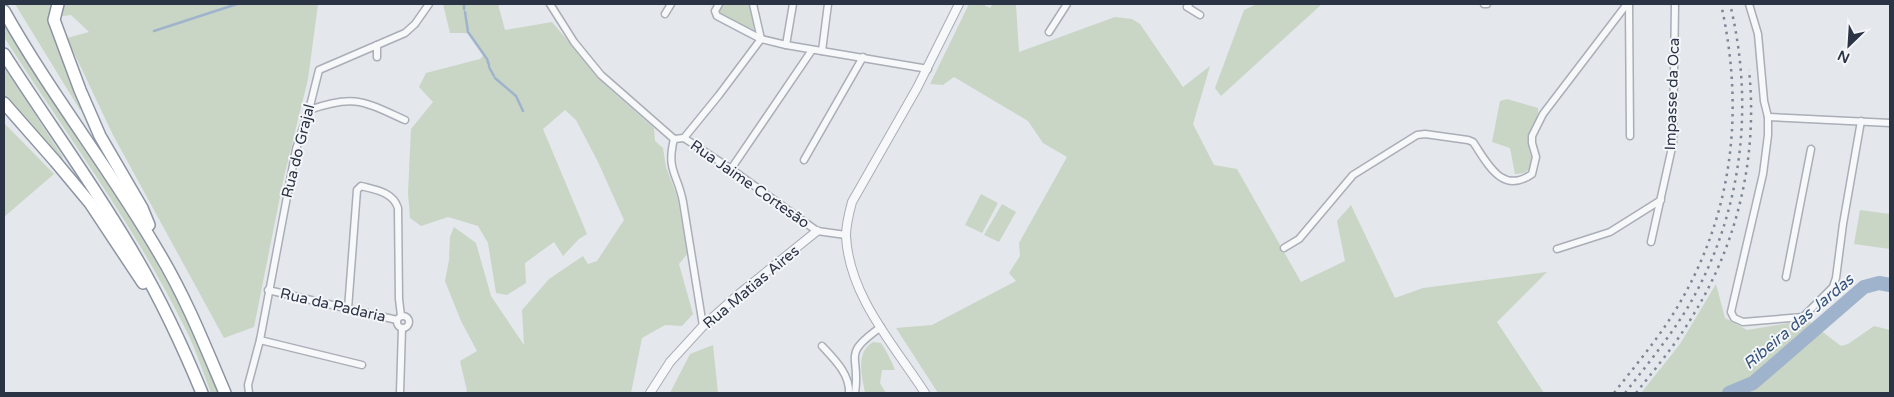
<svg xmlns="http://www.w3.org/2000/svg" width="1894" height="397" viewBox="0 0 1894 397" font-family="'Varela Round',sans-serif">
  <style>
    .green { fill: #c9d6c5 }
    .lines { fill: none; stroke-linecap: round; stroke-linejoin: round }
    .stream { stroke: #9fb4cc; stroke-width: 2.5 }
    .river { stroke: #9fb4cc; stroke-width: 14 }
    .minor-casing { stroke: #a9aeb7; stroke-width: 9 }
    .tertiary-casing { stroke: #a9aeb7; stroke-width: 10 }
    .motorway-casing { stroke: #8b94a3; stroke-width: 14 }
    .minor { stroke: #f7f8fa; stroke-width: 6 }
    .tertiary { stroke: #f7f8fa; stroke-width: 8 }
    .motorway { stroke: #fff; stroke-width: 11 }
    .rail { stroke: #7d8696; stroke-width: 2.5; stroke-dasharray: 2.5 5; stroke-linecap: butt }
    .labels { text-anchor: middle; stroke-width: 4; stroke-linejoin: round; paint-order: stroke }
    .street-label { font-size: 15px; fill: #2b3445; stroke: #f4f6f9 }
    .water-label { font-size: 16px; font-style: italic; fill: #34527a; stroke: #f4f6f9 }
  </style>
  <rect width="100%" height="100%" fill="#e4e7ec"/>
  <!-- green -->
  <g class="green">
    <polygon points="15,4 52,4 49,14 83,106 80,110"/>
    <polygon points="64,4 318,4 308,79 284,177 254,327 224,338 113,135 67,38 89,32 71,15 62,16"/>
    <polygon points="443,4 498,4 505,30 552,22 604,84 654,128 655,141 663,148 666,167 677,196 688,253 679,264 693,314 682,326 665,325 642,338 631,393 464,393 467,391 460,361 477,351 461,321 445,281 449,260 450,237 454,227 476,243 491,296 524,345 522,310 549,279 583,256 588,264 597,261 624,220 598,162 576,120 565,110 543,129 587,234 579,239 563,256 554,242 525,263 526,283 507,295 496,293 488,243 478,226 448,217 421,226 410,218 408,193 411,129 433,102 419,87 426,73 480,59 483,56 470,33 450,33"/>
    <polygon points="723,4 749,4 755,33 718,13"/>
    <polygon points="969,4 982,4 990,8 993,4 1013,4 1016,5 1019,52 1115,17 1132,19 1140,24 1183,87 1210,66 1193,124 1214,165 1237,169 1301,282 1345,261 1337,221 1351,205 1395,298 1423,288 1547,272 1497,322 1544,393 938,393 896,328 932,325 1016,281 1009,273 1020,256 1019,243 1067,157 1043,143 1028,121 954,77 943,85 930,84"/>
    <polygon points="1257,4 1322,4 1221,96 1215,88 1244,10"/>
    <path d="M4,23L127,209L193,329L220,393H211C203,372 196,350 186,330C135,226 66,134 4,37Z"/>
    <polygon points="4,66 62,156 63,161 4,96"/>
    <path d="M1507,99L1538,108C1539,120 1531,129 1529,140C1527,150 1534,158 1531,168L1524,173L1515,174L1510,148L1492,142L1500,101Z"/>
    <polygon points="4,123 54,174 4,217"/>
    <polygon points="981,194 998,203 982,233 965,225"/>
    <polygon points="1002,204 1016,212 999,242 984,235"/>
    <polygon points="1860,210 1890,214 1890,249 1854,244"/>
    <polygon points="1716,284 1725,318 1747,330 1807,320 1841,346 1848,344 1874,326 1890,330 1890,393 1641,393 1680,344"/>
    <path d="M873,342L881,343C887,352 891,360 895,370H882L880,383L886,393H865C862,375 855,353 873,342Z"/>
    <polygon points="713,345 718,393 670,393 690,354"/>
  </g>
  <g class="lines">
    <!-- stream -->
    <g class="stream">
      <polyline points="464,4 464,9"/>
      <polyline points="465,12 468,32 487,59 489,65"/>
      <polyline points="154,31 237,4"/>
      <polyline points="489,67 494,76"/>
      <polyline points="495,78 516,96 523,111"/>
      <polyline points="1750,384 1751,386"/>
    </g>
    <!-- river -->
    <polyline class="river" points="1729,393 1753,383 1864,287 1879,283 1890,285"/>
    <defs>
      <g id="minor">
        <polyline points="550,4 574,42 601,75 674,139 684,138"/>
        <polyline points="719,4 715,11 717,16 761,39 786,45 928,69"/>
        <polyline points="753,4 761,39"/>
        <polyline points="1189,4 1187,7 1200,15"/>
        <polyline points="1484,4 1487,4"/>
        <polyline points="1629,4 1630,136"/>
        <polyline points="1749,4 1758,34 1764,101 1768,117 1768,135 1763,174 1731,312 1734,318 1743,322 1803,317 1833,287 1836,278 1843,224 1861,121"/>
        <polyline points="665,14 671,4"/>
        <polyline points="1049,32 1067,4"/>
        <polyline points="377,45 377,57"/>
        <polyline points="786,45 793,4"/>
        <polyline points="822,51 828,4"/>
        <path d="M309,110C354,94 363,101 405,120"/>
        <polyline points="1768,117 1890,123"/>
        <polyline points="684,138 731,169 817,231 846,235"/>
        <polyline points="684,138 719,95 761,39"/>
        <path d="M674,139C666,171 678,174 683,202C690,243 696,285 703,326"/>
        <polyline points="804,160 863,57"/>
        <polyline points="731,169 812,50"/>
        <polyline points="1651,242 1673,143 1675,4"/>
        <path d="M1284,248L1299,239L1353,175L1417,135L1425,134L1468,140L1473,142C1488,164 1502,195 1532,174L1536,157L1532,143V136L1543,114L1627,4"/>
        <polyline points="1557,249 1610,232 1661,200"/>
        <polyline points="1786,277 1811,149"/>
        <polyline points="268,290 397,320"/>
        <path d="M348,309L357,190L361,186C376,190 393,192 398,208L399,299L401,316"/>
        <circle cx="403" cy="322" r="6"/>
        <polyline points="260,340 362,365"/>
        <path d="M822,346C834,359 850,374 849,393"/>
        <polyline points="249,393 248,385 260,340 296,149 309,110 319,70 405,33 415,24 429,4"/>
        <polyline points="400,393 402,328"/>
        <path d="M855,393C861,354 840,356 881,327"/>
      </g>
      <g id="tertiary">
        <polyline points="650,393 670,362 703,326 739,294 817,231"/>
        <path d="M925,393C894,345 849,296 846,236C846,224 849,213 852,202L917,88L959,4"/>
      </g>
      <g id="motorway">
        <polyline points="58,4 54,20 80,90 100,136 142,208 149,225"/>
        <path d="M4,11C51,95 111,170 159,253C186,298 205,346 225,393"/>
        <path d="M4,54C48,123 97,189 137,259C162,302 183,347 202,393"/>
        <polyline points="4,103 55,161 90,203 143,283"/>
      </g>
    </defs>
    <!-- minor casing -->
    <use href="#minor" class="minor-casing"/>
    <!-- tertiary casing -->
    <use href="#tertiary" class="tertiary-casing"/>
    <!-- motorway casing -->
    <use href="#motorway" class="motorway-casing"/>
    <!-- minor -->
    <use href="#minor" class="minor"/>
    <!-- tertiary -->
    <use href="#tertiary" class="tertiary"/>
    <!-- motorway -->
    <use href="#motorway" class="motorway"/>
    <!-- rail -->
    <g class="rail">
      <path d="M1614,393C1635,366 1657,340 1675,311C1733,216 1745,112 1721,4"/>
      <path d="M1625,393C1647,365 1669,338 1688,307C1742,215 1755,107 1730,4"/>
      <path d="M1636,393C1655,369 1676,344 1692,317C1738,243 1758,156 1749,70"/>
    </g>
  </g>
  <g class="labels">
    <!-- street labels -->
    <g class="street-label">
      <text transform="translate(1672 94) rotate(-88)" y="5">Impasse da Oca</text>
      <text transform="translate(298 151) rotate(-76)" y="5">Rua do Grajal</text>
      <text transform="translate(750 184) rotate(35)" y="5">Rua Jaime Cortesão</text>
      <text transform="translate(751 287) rotate(-40)" y="5">Rua Matias Aires</text>
      <text transform="translate(333 305) rotate(13)" y="5">Rua da Padaria</text>
    </g>
    <!-- water labels -->
    <g class="water-label">
      <text transform="translate(1798 321) rotate(-40)" y="6">Ribeira das Jardas</text>
    </g>
  </g>
  <!-- border -->
  <rect width="1894" height="397" fill="none" stroke="#2b3445" stroke-width="10"/>
  <!-- north arrow -->
  <g transform="translate(1849 45) rotate(205)" stroke="#f4f6f9" stroke-width="4" paint-order="stroke">
  <path d="M0-4L9 19L0 12L-9 19Z" fill="#2b3445"/>
  <text y="-8" font-size="14" font-weight="bold" text-anchor="middle" fill="#2b3445">N</text>
  </g>
</svg>
